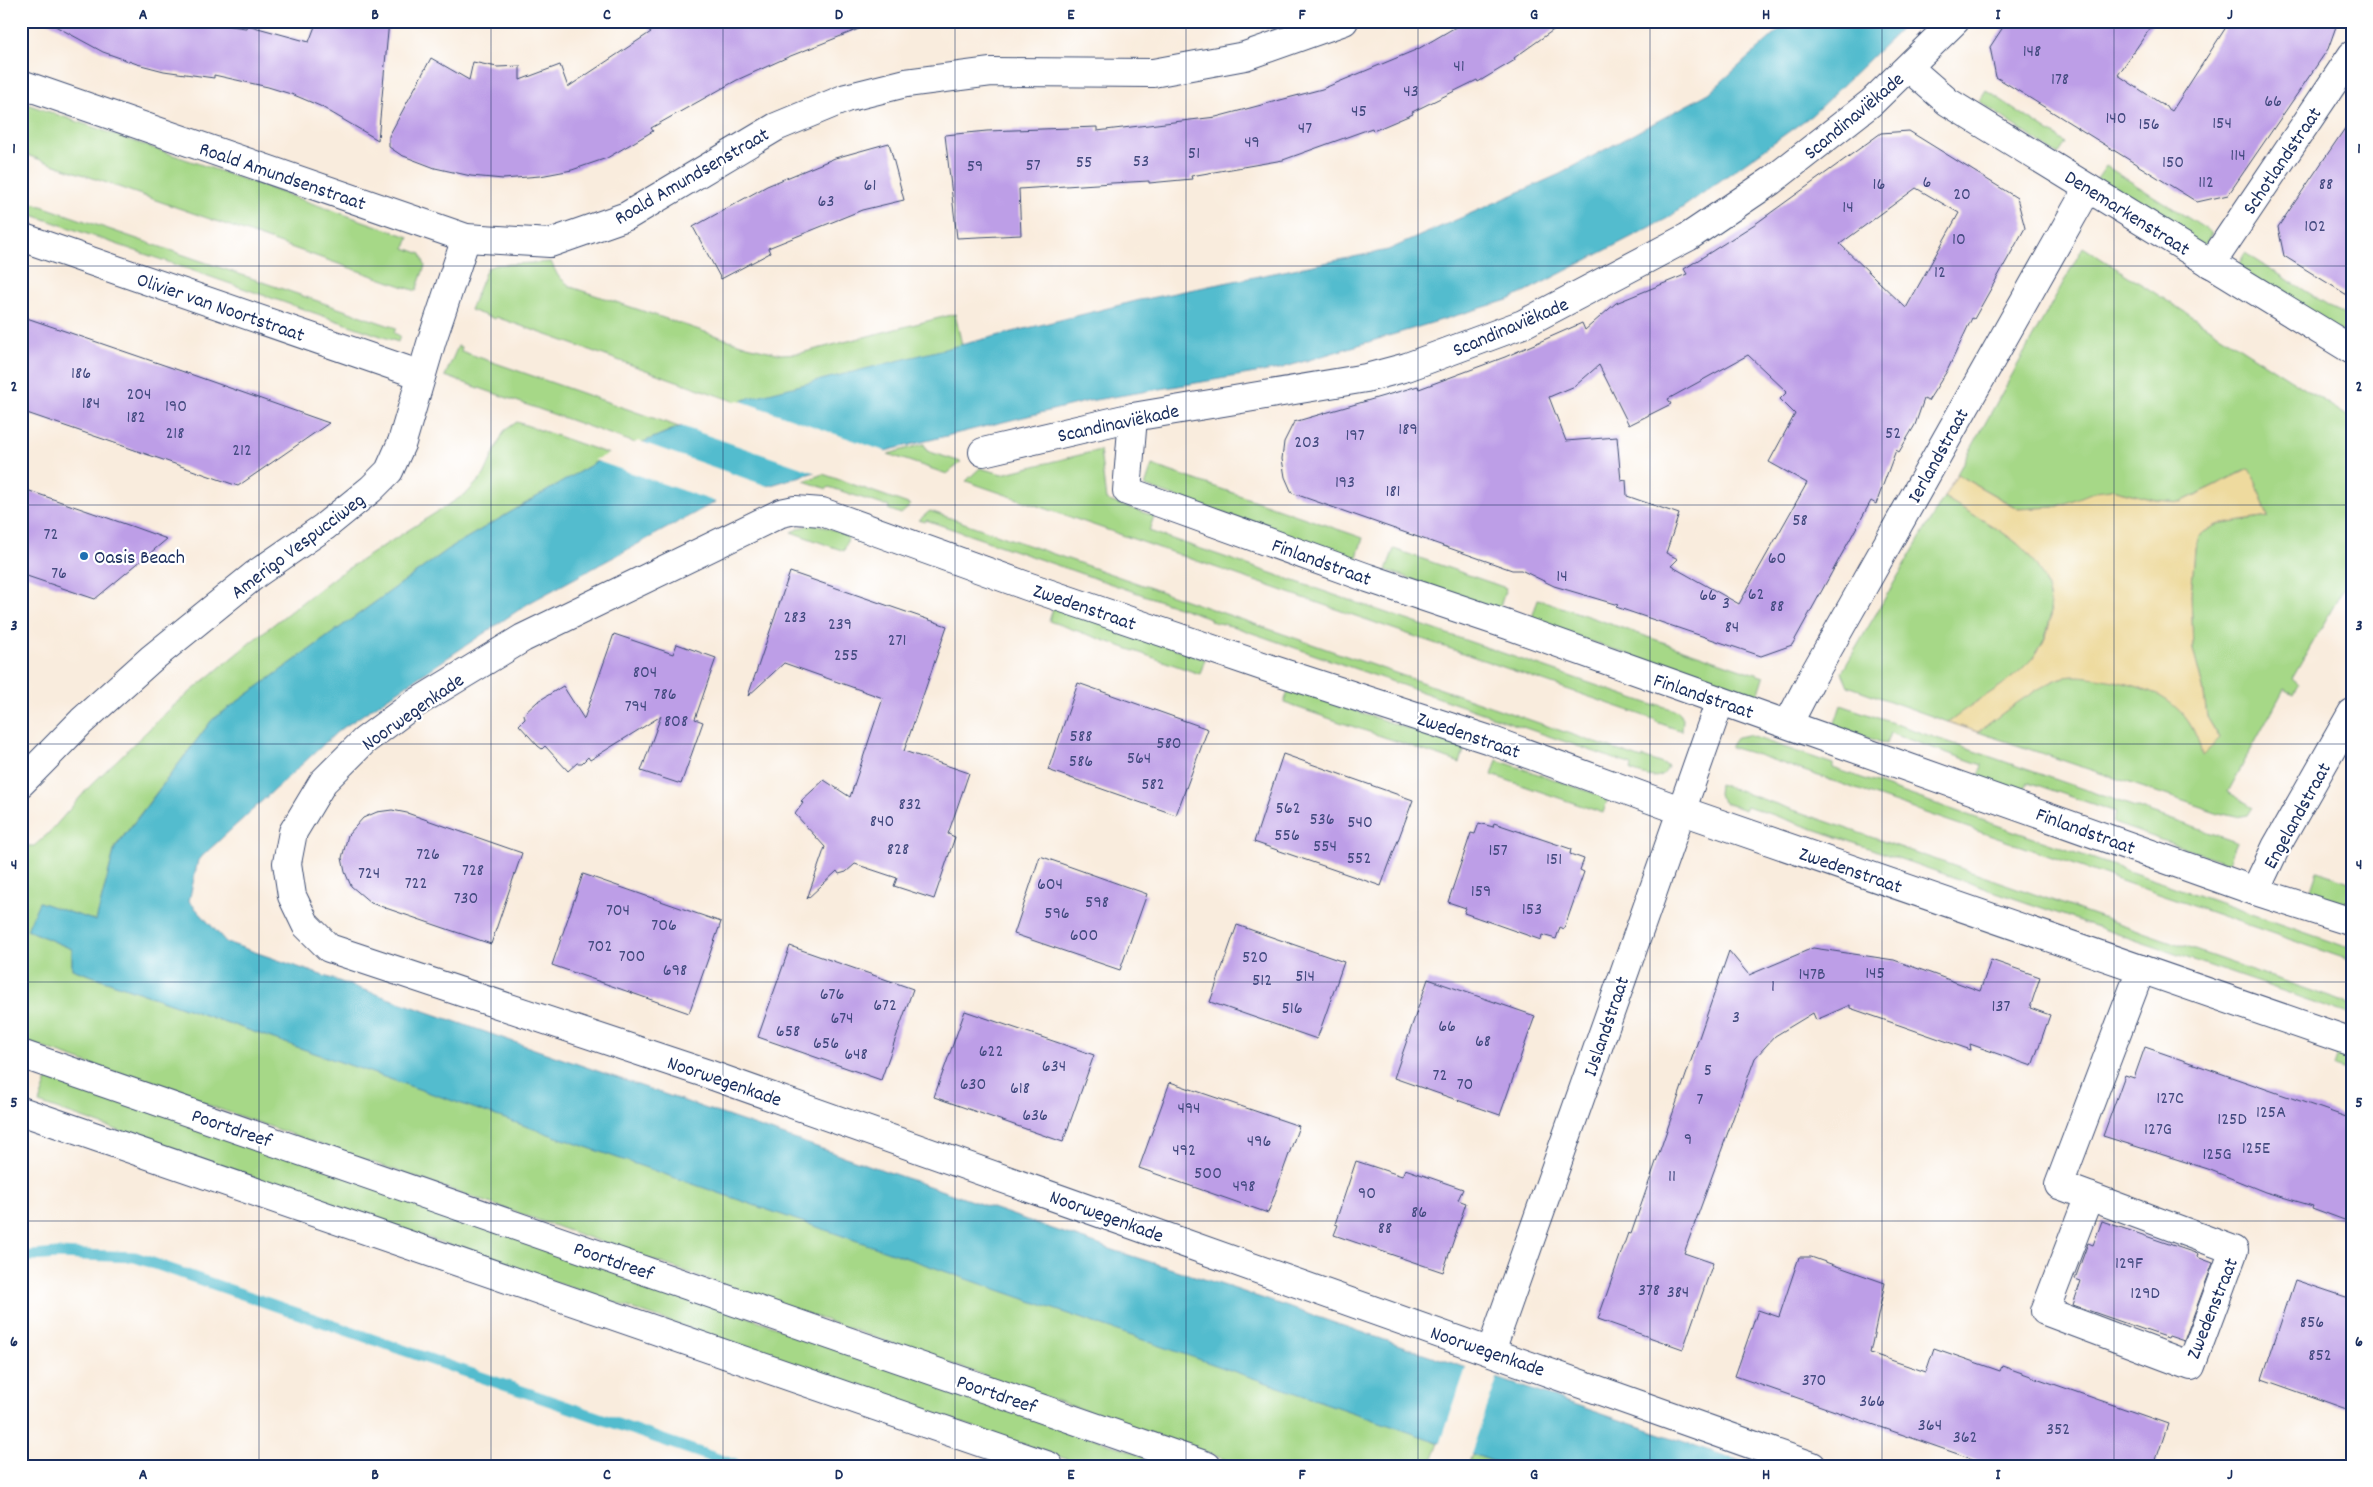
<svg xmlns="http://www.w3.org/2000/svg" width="2373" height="1487" viewBox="0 0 2373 1487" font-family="Dekko,sans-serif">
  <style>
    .green { fill: #a6d887; stroke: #608472 }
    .sand { fill: #eeda9e; stroke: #84847e }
    .water { fill: #52bcce; stroke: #367696 }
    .pier { fill: #f9ecdd }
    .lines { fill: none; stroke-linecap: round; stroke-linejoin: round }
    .stream { stroke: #52bcce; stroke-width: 11 }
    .building { fill: #bd9ee7; fill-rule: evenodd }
    .minor-casing { stroke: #3c4b71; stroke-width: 30 }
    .major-casing { stroke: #3c4b71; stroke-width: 30 }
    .minor { stroke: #fff; stroke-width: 28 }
    .major { stroke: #fff; stroke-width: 28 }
    .grid { fill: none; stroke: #1b2f5e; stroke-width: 1; stroke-opacity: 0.55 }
    .poi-dot { fill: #1f6fb2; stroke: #fff; stroke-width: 2 }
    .labels { text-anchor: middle; stroke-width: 4.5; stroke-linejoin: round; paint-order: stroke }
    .number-label { font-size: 18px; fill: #444b80 }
    .street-label { font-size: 20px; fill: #1b2f5e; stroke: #fff }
    .poi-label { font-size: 20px; fill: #1b2f5e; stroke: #fff; text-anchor: start }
    .neatline { fill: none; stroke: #1b2f5e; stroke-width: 2 }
    .grid-label { font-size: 16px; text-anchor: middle; font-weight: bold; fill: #1b2f5e }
  </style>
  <rect width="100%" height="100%" fill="#fff"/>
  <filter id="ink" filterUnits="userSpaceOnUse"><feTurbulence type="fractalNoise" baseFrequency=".02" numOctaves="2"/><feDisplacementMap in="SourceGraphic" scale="10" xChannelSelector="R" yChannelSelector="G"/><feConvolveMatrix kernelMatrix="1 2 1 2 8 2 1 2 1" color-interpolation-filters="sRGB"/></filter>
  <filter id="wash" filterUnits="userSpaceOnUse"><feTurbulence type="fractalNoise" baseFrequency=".0096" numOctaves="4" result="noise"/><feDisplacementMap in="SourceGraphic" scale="20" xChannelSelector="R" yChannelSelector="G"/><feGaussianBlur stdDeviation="1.12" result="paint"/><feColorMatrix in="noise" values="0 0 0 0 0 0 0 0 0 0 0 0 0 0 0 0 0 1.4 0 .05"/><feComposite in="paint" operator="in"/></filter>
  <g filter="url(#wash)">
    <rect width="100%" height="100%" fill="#f9ecdd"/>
    <!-- green -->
    <g class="green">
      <polygon points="1986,90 2066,143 2058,155 1979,101"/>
      <polygon points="21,102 409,237 405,248 421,254 425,266 416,291 21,153"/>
      <polygon points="2106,166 2212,233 2203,248 2097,179"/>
      <polygon points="21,199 396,328 394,333 400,336 398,342 21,211"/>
      <path d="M2083,247L2352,419V574L2292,679L2299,685L2294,694L2284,689L2228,792L2253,807L2248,815L2236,817L2219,813L1978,732C2000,715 2035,687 2061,678C2088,669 2154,687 2176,706C2186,715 2193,729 2199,741L2220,738L2207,717L2203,688L2193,650L2191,595L2195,549L2199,535L2216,525L2268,517L2256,482L2248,469L2181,502L2155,500L2111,489L2056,507L2019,509L1957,474Z"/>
      <polygon points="2245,253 2352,320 2352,331 2348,336 2236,269"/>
      <polygon points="551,262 558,276 571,287 747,346 781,354 801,353 955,314 962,345 739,403 496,317 495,319 470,310 487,268 495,265"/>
      <polygon points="458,346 462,347 461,351 679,427 638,444 445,376"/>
      <polygon points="517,422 612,455 598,461 453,546 212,720 115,847 96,921 39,902 27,930 72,949 72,969 1439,1442 1430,1466 1244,1466 21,1040 21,846 34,846 49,833 89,787 171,708 252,641 336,576 467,493 484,475 504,431"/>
      <polygon points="924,444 927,451 961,462 947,474 888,454"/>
      <polygon points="1100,450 1106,500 1154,516 1149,531 1656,706 1656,704 1678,711 1683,719 1682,731 1656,722 1656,720 966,481 980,468 1002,474"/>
      <polygon points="1152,465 1363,538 1356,560 1145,486"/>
      <polygon points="823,474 911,505 901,514 888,509 889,507 829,487 827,489 804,481"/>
      <path d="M1944,497C1967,512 1998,527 2018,544C2053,575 2063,624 2030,661C2006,687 1975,701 1948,722L1848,686L1842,672Z"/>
      <path d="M930,511L1642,759L1643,757L1668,766C1663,784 1644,775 1631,771L1632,765L1235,627L1210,621V618L926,520L925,522L919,520Z"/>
      <polygon points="813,523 849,535 844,551 791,532"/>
      <polygon points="1394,549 1506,588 1499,610 1386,570"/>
      <polygon points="1538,599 1764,677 1757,699 1531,621"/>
      <polygon points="1054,606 1205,659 1200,674 1049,621"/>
      <polygon points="1289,688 1465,748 1460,763 1284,703"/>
      <polygon points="1841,705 2236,842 2228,863 2113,823 2116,812 2028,782 2024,792 1979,777 1982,765 1890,733 1886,744 1834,726"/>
      <polygon points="1748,735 1833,764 1833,768 2352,949 2352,961 1758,755 1730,747 1737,737"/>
      <polygon points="1497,760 1608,798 1603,813 1492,775"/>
      <polygon points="1719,784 2352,1005 2352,1015 1747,806 1745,810 1725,803 1718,794"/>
      <polygon points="2317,871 2352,883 2352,906 2310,892"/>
      <polygon points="2339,1052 2352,1056 2352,1073 2334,1067"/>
      <polygon points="50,1072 1173,1466 1086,1466 39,1103"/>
      <polygon points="1472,1454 1507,1466 1468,1466"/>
    </g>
    <!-- sand -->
    <path class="sand" d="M2249,469L2256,482L2268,517L2216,525L2199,535L2195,549L2191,595L2193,650L2203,688L2207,717L2220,739L2202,756C2192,703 2151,686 2102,679C2091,677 2072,674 2061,678C2036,687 2000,715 1978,732L1948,722C1975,700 2006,687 2030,661C2064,624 2053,576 2018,544C1998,527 1967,512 1944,497L1957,474L2018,509L2056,507L2096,491L2111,489L2155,500L2181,502Z"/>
    <!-- water -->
    <polygon class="water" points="1789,21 1909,21 1812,115 1668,218 1511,299 1279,369 1089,401 889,450 717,501 529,603 337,732 198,860 189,901 226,942 1116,1251 1232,1288 1755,1466 1507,1466 72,969 72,949 27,930 39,902 96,921 115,848 212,720 453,546 598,461 749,398 1140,300 1388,250 1560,174 1709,93"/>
    <!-- pier -->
    <g class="pier">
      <polygon points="738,400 890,453 819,474 678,425"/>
      <polygon points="639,441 773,488 719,503 594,460"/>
      <polygon points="1467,1365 1498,1376 1470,1456 1440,1445"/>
    </g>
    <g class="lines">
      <!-- stream -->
      <polyline class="stream" points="21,1257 57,1254 135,1257 738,1466"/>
    </g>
    <g id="blocks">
      <!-- building -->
      <g class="building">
        <polygon points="46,21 193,21 246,28 247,25 309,42 317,21 389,21 378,140 320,106 294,95 268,87 214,75 214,78 164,71 137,64 103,52"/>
        <polygon points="646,21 873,21 874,23 788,57 737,80 651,128 653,131 607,158 572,170 540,176 503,179 471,176 435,168 401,155 389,147 389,136 431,58 469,80 473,62 497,67 520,66 520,80 560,65 568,87 651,32"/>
        <polygon points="1466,21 1566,21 1514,58 1515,60 1478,82 1477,80 1412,112 1413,114 1373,131 1372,128 1283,160 1191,176 1192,179 1149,183 1149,181 1112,183 1019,189 1021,235 957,238 945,135 987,131 1097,127 1097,131 1216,117 1322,89 1418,49"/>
        <polygon points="2007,21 2155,21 2118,75 2172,111 2230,21 2338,21 2328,49 2228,195 2197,202 1996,77 1990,47"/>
        <polygon points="2352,118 2352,298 2284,256 2278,227"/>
        <path d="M1909,131L2017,198L2025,228L1974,319L1972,318L1947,371L1928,401L1924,399L1915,425L1899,452L1896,450L1876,504L1871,501L1792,645L1761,656L1616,607L1618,605L1554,586L1521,570H1512L1292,493L1285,477L1282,459L1284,442L1294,422L1418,386L1419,389L1505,357L1582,323L1585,330L1616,303L1687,274L1684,269L1758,222L1881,133ZM1916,188L1959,213L1906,308L1840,244ZM1748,355L1787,392L1780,399L1795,414L1769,462L1807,483L1739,604L1671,566L1678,559L1666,553L1679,514L1627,496L1626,480L1621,481L1617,437L1566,441L1549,397L1575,386L1599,365L1629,425L1671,404L1668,399Z"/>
        <polygon points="889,143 904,200 862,210 768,248 770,253 721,279 693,227 767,186 835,158"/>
        <polygon points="21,316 190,374 329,423 238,486 103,439 21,411"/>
        <polygon points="21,488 131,526 167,539 95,599 21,574"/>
        <polygon points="790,572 947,626 904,751 969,773 948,834 955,837 934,899 894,886 897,878 855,864 846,872 839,874 837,871 807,899 825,847 795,814 803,803 801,801 824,780 850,797 883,698 784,663 748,696"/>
        <polygon points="614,634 673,654 677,644 716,658 695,719 703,722 681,784 641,771 661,716 590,760 588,757 582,763 577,763 568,771 545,746 542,749 538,746 519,725 525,719 524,714 537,702 563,686 584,719"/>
        <polygon points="1078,683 1208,729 1176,815 1048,770"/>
        <polygon points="1283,754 1413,800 1381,886 1254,842"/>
        <polygon points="392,810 407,813 522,853 491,944 371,903 351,886 345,872 342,858 348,835 363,818 377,812"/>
        <polygon points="1479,823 1493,827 1494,823 1571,849 1570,854 1584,859 1580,870 1584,872 1564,929 1560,927 1556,939 1542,935 1541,940 1464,913 1466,908 1448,902 1471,833 1475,834"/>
        <polygon points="1040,856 1147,894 1120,970 1014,934"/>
        <polygon points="583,874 721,922 689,1013 552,965"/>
        <polygon points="1237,925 1344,962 1317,1039 1210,1002"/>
        <polygon points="790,946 913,989 881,1080 758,1037"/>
        <polygon points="1813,948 1894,960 1980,991 1991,960 2040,977 2030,1008 2050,1015 2032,1066 1970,1044 1971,1050 1850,1008 1850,1005 1816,1020 1813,1013 1775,1036 1755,1058 1684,1253 1713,1263 1683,1349 1598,1319 1628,1233 1631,1234 1729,951 1749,975"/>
        <polygon points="1428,979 1535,1016 1500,1115 1394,1078"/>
        <polygon points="965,1011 1094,1055 1063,1142 934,1097"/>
        <polygon points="2145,1047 2352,1119 2352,1202 2347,1221 2312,1208 2313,1206 2265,1192 2208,1169 2103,1136 2125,1075 2134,1078"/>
        <polygon points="1170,1082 1299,1126 1268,1213 1139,1168"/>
        <polygon points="1356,1161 1402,1176 1405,1169 1463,1189 1458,1200 1466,1203 1443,1272 1334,1235 1338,1225 1335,1224"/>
        <polygon points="2102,1221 2198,1254 2197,1257 2213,1263 2184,1341 2169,1336 2168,1338 2073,1305 2081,1281 2075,1279 2088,1243 2093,1245"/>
        <polygon points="1799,1257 1811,1257 1885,1283 1870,1353 1926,1372 1934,1348 2000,1371 2002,1366 2168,1424 2154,1466 1992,1466 1735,1376 1758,1310 1779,1317"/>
        <polygon points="2295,1280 2352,1299 2352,1411 2262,1379"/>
      </g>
    </g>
  </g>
  <g filter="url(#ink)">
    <use href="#blocks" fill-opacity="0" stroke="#3c4b71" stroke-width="1"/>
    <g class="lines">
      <defs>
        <g id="minor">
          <polyline points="1909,68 1948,102 2352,350"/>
          <polyline points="21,84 466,238 550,243 627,216 776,127 846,98 906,83 991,72 1153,73 1245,56 1344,21"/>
          <polyline points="21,237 421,375"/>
          <polyline points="2211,264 2352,55"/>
          <polyline points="1133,417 1127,491 1368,578 1508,625 2255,891 2352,922"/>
          <polyline points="983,452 1133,417 1366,378 1407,367 1523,324 1688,237 1771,181 1872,102 1955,21"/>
          <polyline points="1788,724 1814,674 2088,188"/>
          <polyline points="21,783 82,721 151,659 256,574 324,527 371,489 389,471 402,442 432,340 466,238"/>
          <polyline points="2255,891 2276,847 2352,713"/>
          <polyline points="2089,1196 2045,1311 2191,1366 2234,1250 2059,1185 2141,969"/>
          <polyline points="1491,1351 1720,701"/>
          <polyline points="1812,1466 708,1074 329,948 306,925 292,896 287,863 293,832 323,782 364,741 411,706 523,638 781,513 795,510 822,512 1027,586 1274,670 1490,740 1680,810 2352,1042"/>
        </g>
        <g id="major">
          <polyline points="21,1054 1207,1466"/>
          <polyline points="21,1111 1049,1466"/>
        </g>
      </defs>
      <!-- minor casing -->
      <use href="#minor" class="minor-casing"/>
      <!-- major casing -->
      <use href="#major" class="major-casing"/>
      <!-- minor -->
      <use href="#minor" class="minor"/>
      <!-- major -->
      <use href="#major" class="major"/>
    </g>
  </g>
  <!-- grid -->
  <path class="grid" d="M259,21V1466M491,21V1466M723,21V1466M955,21V1466M1186,21V1466M1418,21V1466M1650,21V1466M1882,21V1466M2114,21V1466M21,266H2352M21,505H2352M21,744H2352M21,982H2352M21,1221H2352"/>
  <!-- markers -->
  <circle class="poi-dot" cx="84" cy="556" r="5"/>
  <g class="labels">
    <!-- number labels -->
    <g class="number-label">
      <text x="2032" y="56">148</text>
      <text x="1459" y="71">41</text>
      <text x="2060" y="84">178</text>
      <text x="1411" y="96">43</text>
      <text x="2273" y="106">66</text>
      <text x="1359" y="116">45</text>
      <text x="2116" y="123">140</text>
      <text x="2222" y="128">154</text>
      <text x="2149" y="129">156</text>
      <text x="1305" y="133">47</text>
      <text x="1252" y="147">49</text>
      <text x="1194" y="158">51</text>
      <text x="2238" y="160">114</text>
      <text x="1141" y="166">53</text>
      <text x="1084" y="167">55</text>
      <text x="2173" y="167">150</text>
      <text x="1033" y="170">57</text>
      <text x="975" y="171">59</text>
      <text x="1927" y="187">6</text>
      <text x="2206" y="187">112</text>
      <text x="1879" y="189">16</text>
      <text x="2326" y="189">88</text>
      <text x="870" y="190">61</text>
      <text x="1962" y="199">20</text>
      <text x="826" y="206">63</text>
      <text x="1848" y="212">14</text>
      <text x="2315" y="231">102</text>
      <text x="1959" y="244">10</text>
      <text x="1940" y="277">12</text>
      <text x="81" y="378">186</text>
      <text x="139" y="399">204</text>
      <text x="91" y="408">184</text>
      <text x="176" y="411">190</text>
      <text x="136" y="422">182</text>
      <text x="1408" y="434">189</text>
      <text x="175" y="438">218</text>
      <text x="1893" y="438">52</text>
      <text x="1355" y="440">197</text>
      <text x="1307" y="447">203</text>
      <text x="242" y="455">212</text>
      <text x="1345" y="487">193</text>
      <text x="1393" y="496">181</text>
      <text x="1800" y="525">58</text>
      <text x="51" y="539">72</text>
      <text x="1777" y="563">60</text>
      <text x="59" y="578">76</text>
      <text x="1562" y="581">14</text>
      <text x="1756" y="599">62</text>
      <text x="1708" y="600">66</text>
      <text x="1726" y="608">3</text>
      <text x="1777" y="611">88</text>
      <text x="795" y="622">283</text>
      <text x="840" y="629">239</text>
      <text x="1732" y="632">84</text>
      <text x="897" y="645">271</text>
      <text x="846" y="660">255</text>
      <text x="645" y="677">804</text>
      <text x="665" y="699">786</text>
      <text x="636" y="711">794</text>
      <text x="676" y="726">808</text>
      <text x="1081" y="741">588</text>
      <text x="1169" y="748">580</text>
      <text x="1139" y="763">564</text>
      <text x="1081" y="766">586</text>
      <text x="1153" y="789">582</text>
      <text x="910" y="809">832</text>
      <text x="1288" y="813">562</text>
      <text x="1322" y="824">536</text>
      <text x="882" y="826">840</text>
      <text x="1360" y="827">540</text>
      <text x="1287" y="840">556</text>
      <text x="1325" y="851">554</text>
      <text x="898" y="854">828</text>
      <text x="1498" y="855">157</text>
      <text x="428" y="859">726</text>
      <text x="1359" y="863">552</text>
      <text x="1554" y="864">151</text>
      <text x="473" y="875">728</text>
      <text x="369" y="878">724</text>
      <text x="416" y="888">722</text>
      <text x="1050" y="889">604</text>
      <text x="1481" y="896">159</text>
      <text x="466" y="903">730</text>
      <text x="1097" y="907">598</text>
      <text x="1532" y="914">153</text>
      <text x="618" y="915">704</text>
      <text x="1057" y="918">596</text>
      <text x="664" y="930">706</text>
      <text x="1084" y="940">600</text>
      <text x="600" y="951">702</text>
      <text x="632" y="961">700</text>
      <text x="1255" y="962">520</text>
      <text x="675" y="975">698</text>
      <text x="1875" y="978">145</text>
      <text x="1812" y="979">147B</text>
      <text x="1305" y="981">514</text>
      <text x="1262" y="985">512</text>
      <text x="1773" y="991">1</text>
      <text x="832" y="999">676</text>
      <text x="885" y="1010">672</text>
      <text x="2001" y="1011">137</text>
      <text x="1292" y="1013">516</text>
      <text x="1736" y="1022">3</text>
      <text x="842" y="1023">674</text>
      <text x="1447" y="1031">66</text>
      <text x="788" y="1036">658</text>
      <text x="1483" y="1046">68</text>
      <text x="826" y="1048">656</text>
      <text x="991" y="1056">622</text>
      <text x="856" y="1059">648</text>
      <text x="1054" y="1071">634</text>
      <text x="1708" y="1075">5</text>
      <text x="1440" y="1080">72</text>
      <text x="973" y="1089">630</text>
      <text x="1465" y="1089">70</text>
      <text x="1020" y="1093">618</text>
      <text x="2170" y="1103">127C</text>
      <text x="1700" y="1104">7</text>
      <text x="1189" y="1113">494</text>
      <text x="2271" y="1117">125A</text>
      <text x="1035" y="1120">636</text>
      <text x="2232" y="1124">125D</text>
      <text x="2158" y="1134">127G</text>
      <text x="1688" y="1144">9</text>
      <text x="1259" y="1146">496</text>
      <text x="2256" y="1153">125E</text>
      <text x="1184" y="1155">492</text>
      <text x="2217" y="1159">125G</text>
      <text x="1208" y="1178">500</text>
      <text x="1672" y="1181">11</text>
      <text x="1244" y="1191">498</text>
      <text x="1367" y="1198">90</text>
      <text x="1419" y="1217">86</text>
      <text x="1385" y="1233">88</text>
      <text x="2129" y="1268">129F</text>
      <text x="1649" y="1295">378</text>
      <text x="1678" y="1297">384</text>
      <text x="2145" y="1298">129D</text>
      <text x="2312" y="1327">856</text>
      <text x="2320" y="1360">852</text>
      <text x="1814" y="1385">370</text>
      <text x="1872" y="1406">366</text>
      <text x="1930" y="1430">364</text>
      <text x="2058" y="1434">352</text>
      <text x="1965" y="1442">362</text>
    </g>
    <!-- street labels -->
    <g class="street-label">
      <text transform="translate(1853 115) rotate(-40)" y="7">Scandinaviëkade</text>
      <text transform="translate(2281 160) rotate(-56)" y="7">Schotlandstraat</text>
      <text transform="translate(283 175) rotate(19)" y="7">Roald Amundsenstraat</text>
      <text transform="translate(691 175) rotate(-30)" y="7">Roald Amundsenstraat</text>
      <text transform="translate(2128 212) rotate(32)" y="7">Denemarkenstraat</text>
      <text transform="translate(221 306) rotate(19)" y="7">Olivier van Noortstraat</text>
      <text transform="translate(1510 326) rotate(-23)" y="7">Scandinaviëkade</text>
      <text transform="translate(1118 422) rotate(-12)" y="7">Scandinaviëkade</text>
      <text transform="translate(1937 455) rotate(-61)" y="7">Ierlandstraat</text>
      <text transform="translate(297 545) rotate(-37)" y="7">Amerigo Vespucciweg</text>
      <text transform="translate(1322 561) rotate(20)" y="7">Finlandstraat</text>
      <text transform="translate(1085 606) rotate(19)" y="7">Zwedenstraat</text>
      <text transform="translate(1704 695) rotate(19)" y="7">Finlandstraat</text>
      <text transform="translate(412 711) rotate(-35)" y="7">Noorwegenkade</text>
      <text transform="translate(1469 734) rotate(19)" y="7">Zwedenstraat</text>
      <text transform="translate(2296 815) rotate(-61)" y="7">Engelandstraat</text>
      <text transform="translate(2086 830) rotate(20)" y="7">Finlandstraat</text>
      <text transform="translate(1851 869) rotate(19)" y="7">Zwedenstraat</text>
      <text transform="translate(1605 1026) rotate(-71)" y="7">IJslandstraat</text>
      <text transform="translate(725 1080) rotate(19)" y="7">Noorwegenkade</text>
      <text transform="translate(232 1127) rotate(19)" y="7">Poortdreef</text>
      <text transform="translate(1107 1215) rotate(20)" y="7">Noorwegenkade</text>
      <text transform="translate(614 1260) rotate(19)" y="7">Poortdreef</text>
      <text transform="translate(2211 1308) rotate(-68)" y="7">Zwedenstraat</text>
      <text transform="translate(1488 1350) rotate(19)" y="7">Noorwegenkade</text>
      <text transform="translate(997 1393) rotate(19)" y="7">Poortdreef</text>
    </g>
    <!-- poi labels -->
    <g class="poi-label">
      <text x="94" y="563">Oasis Beach</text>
    </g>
  </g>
  <!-- margin -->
  <rect width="2373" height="1487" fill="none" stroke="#fff" stroke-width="55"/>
  <rect x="28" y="28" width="2318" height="1432" class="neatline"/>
  <g class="grid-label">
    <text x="143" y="19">A</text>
    <text x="375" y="19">B</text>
    <text x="607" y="19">C</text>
    <text x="839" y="19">D</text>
    <text x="1071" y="19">E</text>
    <text x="1302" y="19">F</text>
    <text x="1534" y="19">G</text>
    <text x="1766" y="19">H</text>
    <text x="1998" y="19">I</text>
    <text x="2230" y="19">J</text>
    <text x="14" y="153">1</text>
    <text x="2359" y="153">1</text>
    <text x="14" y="391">2</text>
    <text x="2359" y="391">2</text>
    <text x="14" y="630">3</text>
    <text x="2359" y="630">3</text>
    <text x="14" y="869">4</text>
    <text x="2359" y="869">4</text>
    <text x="14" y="1107">5</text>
    <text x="2359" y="1107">5</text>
    <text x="14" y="1346">6</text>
    <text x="2359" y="1346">6</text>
    <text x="143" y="1479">A</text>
    <text x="375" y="1479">B</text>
    <text x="607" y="1479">C</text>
    <text x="839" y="1479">D</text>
    <text x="1071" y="1479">E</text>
    <text x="1302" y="1479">F</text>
    <text x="1534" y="1479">G</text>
    <text x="1766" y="1479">H</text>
    <text x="1998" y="1479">I</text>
    <text x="2230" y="1479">J</text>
  </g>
</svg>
